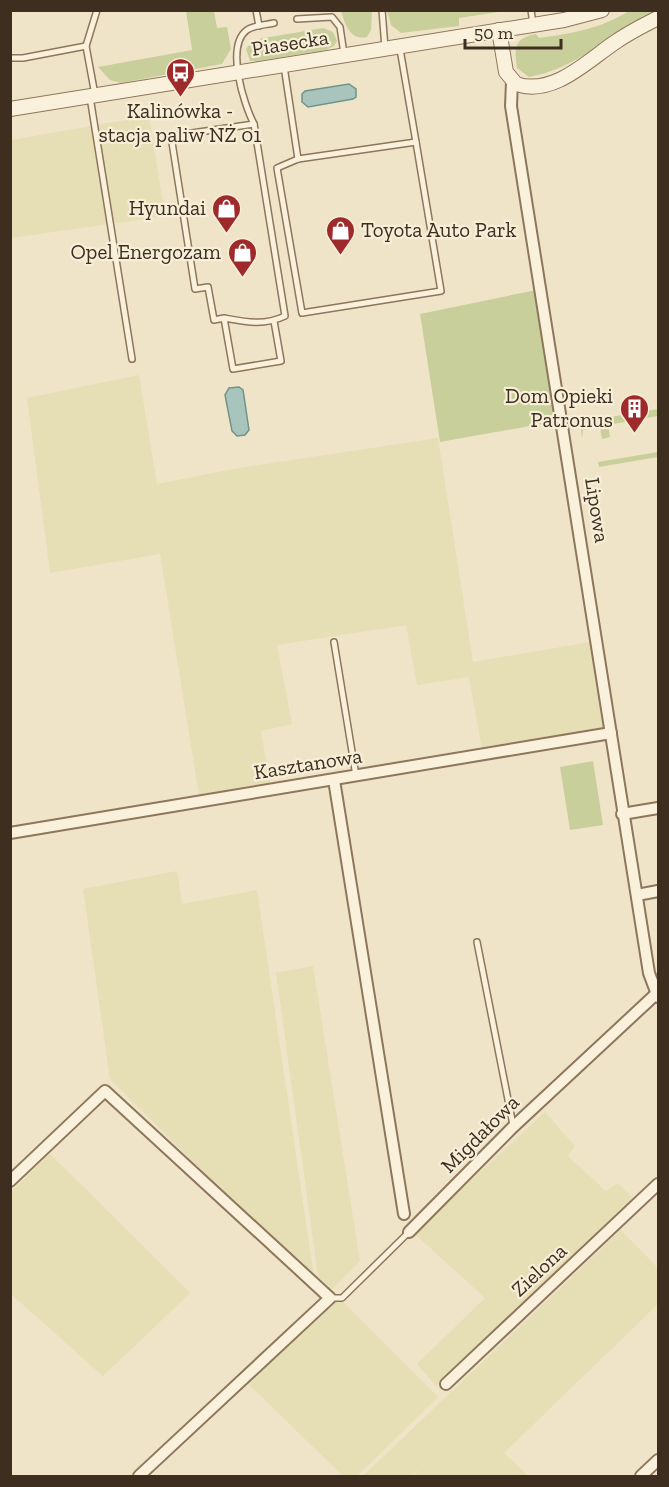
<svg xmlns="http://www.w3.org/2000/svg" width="669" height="1487" viewBox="0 0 669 1487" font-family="'Zilla Slab',serif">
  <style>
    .farmland { fill: #e6deb5 }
    .green { fill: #c9cf9b }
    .water { fill: #a9c4bc; stroke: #6f938a; stroke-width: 1.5 }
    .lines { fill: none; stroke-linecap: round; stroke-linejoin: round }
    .service-casing { stroke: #8d765c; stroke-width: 8 }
    .minor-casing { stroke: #8d765c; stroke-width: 14 }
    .tertiary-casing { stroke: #8d765c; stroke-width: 16 }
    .service { stroke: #faf1dc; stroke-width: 5 }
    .minor { stroke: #faf1dc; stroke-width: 10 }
    .tertiary { stroke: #faf1dc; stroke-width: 14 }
    .labels { text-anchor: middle; stroke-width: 4.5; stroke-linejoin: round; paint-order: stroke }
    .street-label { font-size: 21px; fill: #3d2e20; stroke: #f7eed8 }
    .poi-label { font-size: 21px; fill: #3d2e20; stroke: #f7eed8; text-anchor: end }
  </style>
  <rect width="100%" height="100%" fill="#f0e4c8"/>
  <!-- farmland -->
  <g class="farmland">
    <polygon points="149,116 165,216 11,238 11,140"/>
    <polygon points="139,375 157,484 233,469 438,438 473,662 590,642 607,728 482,750 469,677 417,685 406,625 277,645 292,724 261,731 270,782 199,795 160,554 50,573 27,398"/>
    <polygon points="177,871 182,904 257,890 314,1277 222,1191 110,1079 83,889"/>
    <polygon points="313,966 360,1261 332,1289 318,1276 276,973"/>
    <polygon points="545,1112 575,1146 568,1156 606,1191 618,1183 635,1200 436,1386 417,1364 485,1298 416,1235 417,1231"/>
    <polygon points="50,1154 190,1293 103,1376 11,1294 11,1192"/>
    <polygon points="621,1230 658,1268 658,1304 504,1453 528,1476 412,1476 425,1463 411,1476 363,1476"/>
    <polygon points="337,1296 438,1397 357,1476 343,1476 249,1385"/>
  </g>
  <!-- green -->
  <g class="green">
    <polygon points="186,11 214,11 217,28 227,27 231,49 222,64 121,83 110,80 98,67 192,50"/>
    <path d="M341,11H372L371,30L367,37C350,41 345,24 341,11Z"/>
    <polygon points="387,11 387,10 505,11 459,18 459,26 401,33 391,25"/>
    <path d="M629,11H654C615,32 574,70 529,77L517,68C514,48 514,38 536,34L539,38C573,33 600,29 629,11Z"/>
    <polygon points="323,28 333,32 337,41 334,46 326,50 258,61 250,61 246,49 253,40"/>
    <polygon points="536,290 558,421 440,442 420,314"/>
    <polygon points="658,409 658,416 608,425 610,437 602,439 600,427 583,430 582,438 580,422"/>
    <polygon points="658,452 658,457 599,467 598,462"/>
    <polygon points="593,761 603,825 570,830 560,767"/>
  </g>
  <!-- water -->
  <g class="water">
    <polygon points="349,84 356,89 356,97 353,99 308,107 302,102 302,94 305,91"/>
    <polygon points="239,387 243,390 249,430 245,435 237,436 232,431 225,395 229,388"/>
  </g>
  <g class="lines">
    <defs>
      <g id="service">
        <polyline points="256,10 259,26"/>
        <polyline points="382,10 385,48"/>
        <polyline points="531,10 533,24"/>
        <polyline points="297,19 332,17 340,27 344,54"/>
        <polyline points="400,49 416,142"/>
        <polyline points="10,58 23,58 86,46"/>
        <polyline points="284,66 298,159"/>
        <polyline points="95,95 86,46 97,10"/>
        <polyline points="90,97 132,359"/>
        <path d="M254,124C244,105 225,46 247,30C254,25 265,25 274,23"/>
        <polygon points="416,142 441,291 302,313 277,168 298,159"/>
        <path d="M224,318C246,322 264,326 285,316L254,124L171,136L195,289L208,287L214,320L224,318L233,369L281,361L274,321"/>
        <polyline points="334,642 356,776"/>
        <polyline points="477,942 513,1125"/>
        <polyline points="330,1298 342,1298 409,1232"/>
      </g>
      <g id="minor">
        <polyline points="512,82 511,106 649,973 658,997"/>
        <polyline points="334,780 404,1214"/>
        <polyline points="622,814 658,808"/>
        <polyline points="10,833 611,733"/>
        <polyline points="637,895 658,891"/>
        <polyline points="10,1181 105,1091 330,1298 139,1476"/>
        <polyline points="409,1232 513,1127 656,994"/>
        <polyline points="446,1384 658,1184"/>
        <polyline points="641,1476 658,1460"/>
      </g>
      <g id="tertiary">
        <path d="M499,30L506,72L516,84C554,97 589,59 617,41C630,32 644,25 658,18"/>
        <polyline points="10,109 564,20 602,10"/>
      </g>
    </defs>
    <!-- service casing -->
    <use href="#service" class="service-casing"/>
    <!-- minor casing -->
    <use href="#minor" class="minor-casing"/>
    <!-- tertiary casing -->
    <use href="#tertiary" class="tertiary-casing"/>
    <!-- service -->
    <use href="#service" class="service"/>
    <!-- minor -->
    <use href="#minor" class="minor"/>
    <!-- tertiary -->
    <use href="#tertiary" class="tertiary"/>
  </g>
  <!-- icons -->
  <defs>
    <symbol id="bus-pin" viewBox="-11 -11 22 30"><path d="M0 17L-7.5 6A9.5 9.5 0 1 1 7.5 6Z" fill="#9e2a2b" stroke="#f7eed8"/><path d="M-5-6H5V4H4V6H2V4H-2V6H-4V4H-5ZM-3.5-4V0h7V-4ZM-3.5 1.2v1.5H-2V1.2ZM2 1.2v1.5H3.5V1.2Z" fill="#fff"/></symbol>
    <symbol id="shop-pin" viewBox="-11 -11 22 30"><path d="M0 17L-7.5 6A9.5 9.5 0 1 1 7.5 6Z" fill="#9e2a2b" stroke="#f7eed8"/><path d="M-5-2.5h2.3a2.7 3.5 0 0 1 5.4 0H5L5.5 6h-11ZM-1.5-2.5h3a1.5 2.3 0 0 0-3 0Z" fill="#fff"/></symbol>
    <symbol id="building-pin" viewBox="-11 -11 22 30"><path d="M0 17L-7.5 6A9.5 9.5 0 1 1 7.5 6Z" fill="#9e2a2b" stroke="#f7eed8"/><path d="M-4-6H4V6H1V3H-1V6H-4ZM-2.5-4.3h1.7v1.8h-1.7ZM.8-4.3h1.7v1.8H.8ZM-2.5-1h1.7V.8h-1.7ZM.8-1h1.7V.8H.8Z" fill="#fff"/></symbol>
  </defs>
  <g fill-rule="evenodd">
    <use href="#bus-pin" x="164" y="56" width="33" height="45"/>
    <use href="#shop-pin" x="210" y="192" width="33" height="45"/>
    <use href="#shop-pin" x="324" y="214" width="33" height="45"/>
    <use href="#shop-pin" x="226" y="236" width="33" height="45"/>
    <use href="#building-pin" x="618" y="392" width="33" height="45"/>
  </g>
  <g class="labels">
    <!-- street labels -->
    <g class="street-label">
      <text transform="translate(290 43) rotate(-9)" y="7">Piasecka</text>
      <text transform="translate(597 510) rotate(81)" y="7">Lipowa</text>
      <text transform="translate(308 764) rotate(-9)" y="7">Kasztanowa</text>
      <text transform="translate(480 1134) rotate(-45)" y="7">Migdałowa</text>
      <text transform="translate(539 1270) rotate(-43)" y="7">Zielona</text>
    </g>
    <!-- poi labels -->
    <g class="poi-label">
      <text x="180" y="118" text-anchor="middle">Kalinówka -<tspan x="180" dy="24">stacja paliw NŻ 01</tspan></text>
      <text x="206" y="215">Hyundai</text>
      <text x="361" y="237" text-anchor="start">Toyota Auto Park</text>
      <text x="221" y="259">Opel Energozam</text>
      <text x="613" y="403">Dom Opieki<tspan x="613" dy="24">Patronus</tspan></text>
    </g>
  </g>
  <!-- border -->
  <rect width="669" height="1487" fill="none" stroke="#3d2e20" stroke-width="24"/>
  <!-- scale -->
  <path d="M465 39v9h96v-9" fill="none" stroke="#3d2e20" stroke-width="3"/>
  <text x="474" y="39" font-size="18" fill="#3d2e20" stroke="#f7eed8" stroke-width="4.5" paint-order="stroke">50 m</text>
</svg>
